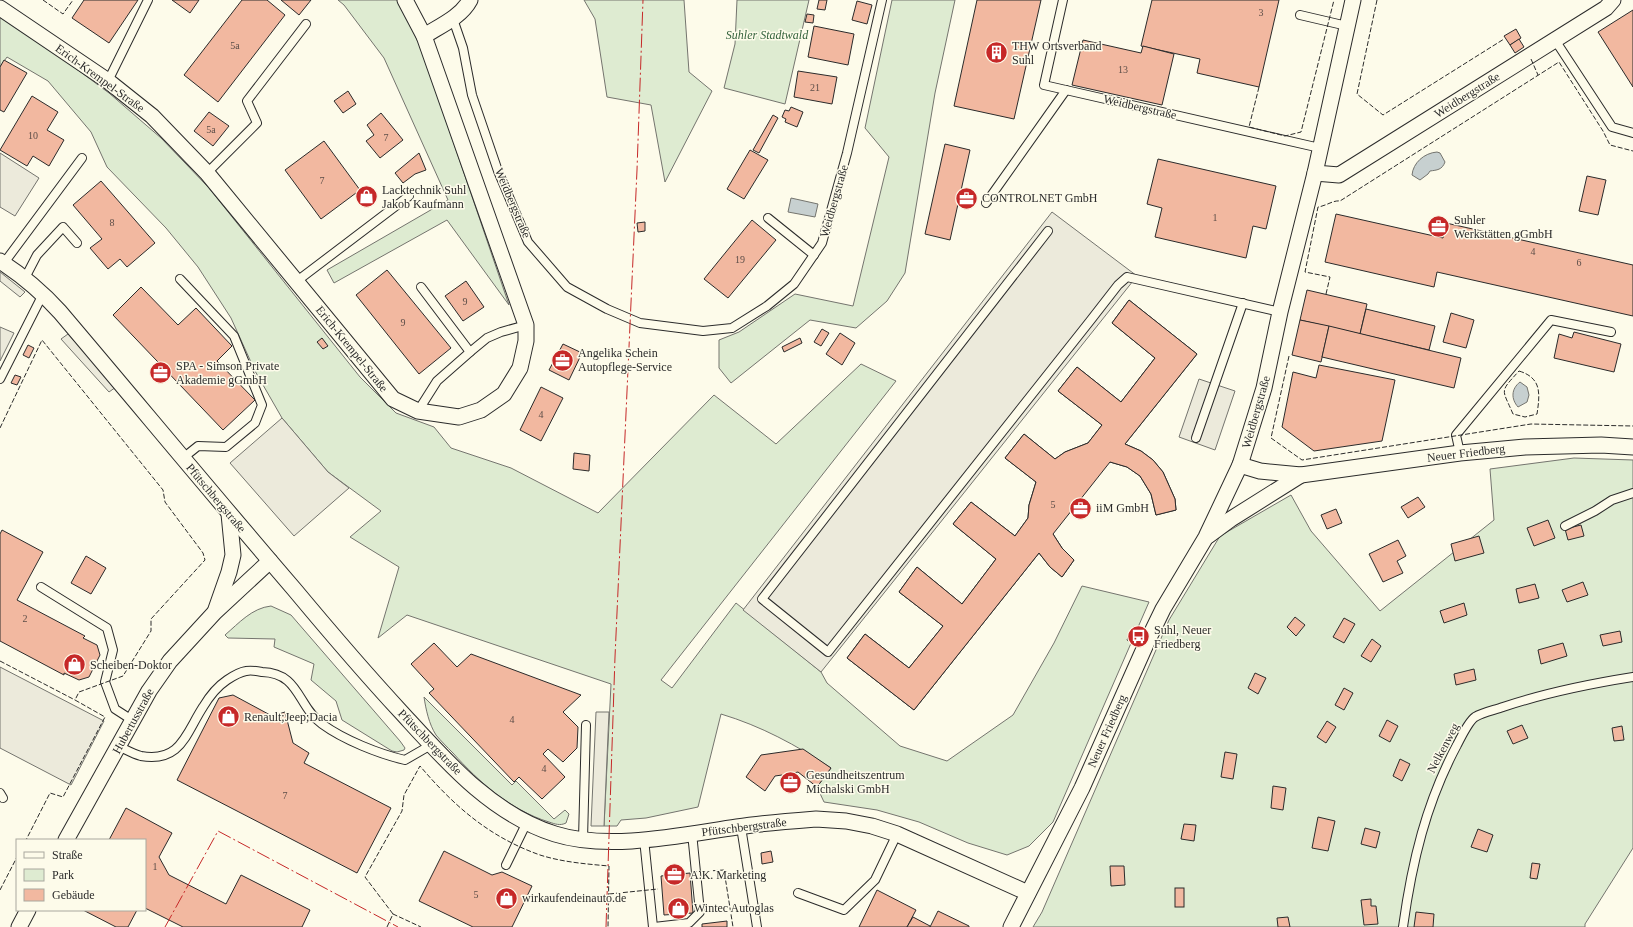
<svg xmlns="http://www.w3.org/2000/svg" width="1633" height="927" viewBox="0 0 1633 927" font-family="'Times New Roman',serif">
  <style>
    .green { fill: #deebd1; stroke: #74746e }
    .parking { fill: #eceadb; stroke: #74746e }
    .water { fill: #c7d0d0; stroke: #74746e }
    .building { fill: #f2b8a0; stroke: #2b2b2b }
    .lines { fill: none; stroke-linecap: round; stroke-linejoin: round }
    .service-casing { stroke: #2b2b2b; stroke-width: 10 }
    .minor-casing { stroke: #2b2b2b; stroke-width: 17 }
    .service { stroke: #fdfbea; stroke-width: 8 }
    .minor { stroke: #fdfbea; stroke-width: 15 }
    .fence { stroke: #2b2b2b; stroke-width: 1; stroke-dasharray: 5 2; stroke-linecap: butt }
    .power { stroke: #c62828; stroke-width: 1; stroke-dasharray: 14 3 2 3; stroke-linecap: butt }
    .labels { text-anchor: middle; stroke-width: 3; stroke-linejoin: round; paint-order: stroke }
    .number-label { font-size: 10px; fill: #5d4e48 }
    .park-label { font-size: 12px; font-style: italic; fill: #34623c; stroke: #fdfbea }
    .poi-label { font-size: 12px; fill: #2b2b2b; stroke: #fdfbea; text-anchor: start }
    .street-label { font-size: 12px; fill: #2b2b2b; stroke: #fdfbea }
  </style>
  <rect width="100%" height="100%" fill="#fdfbea"/>
  <!-- green -->
  <g class="green">
    <polygon points="338,0 398,0 421,47 509,305 447,220 334,283 327,270 448,200 384,58 344,5"/>
    <polygon points="584,0 684,0 689,72 712,91 665,182 651,105 607,97 595,19"/>
    <polygon points="737,0 809,0 785,104 724,88 735,44"/>
    <polygon points="892,0 955,0 935,93 905,273 887,301 856,328 810,320 731,383 719,368 719,340 739,332 795,294 853,306 889,157 865,128"/>
    <path d="M0,15L21,28L109,93L161,138L209,188L360,377L396,413L434,427L451,448L511,468L598,513L714,395L776,444L861,364L896,381L661,680L672,688L736,603L821,672L827,683L900,746L947,761L1013,715L1054,643L1082,586L1149,602L1053,822L1029,846L1007,855L968,843L919,822L877,810L824,802L817,787L831,768C796,745 761,726 721,714L698,807L646,818L621,820L617,826H604L611,684L407,615L378,638L399,567L350,537L381,511L328,472L282,418L255,371L231,318L198,267L166,228L107,167L91,132L48,81L7,57L0,67Z"/>
    <polygon points="1574,458 1633,460 1633,848 1585,924 1585,927 1033,927 1042,912 1169,620 1220,536 1291,495 1311,531 1380,611 1494,520 1490,469"/>
    <path d="M271,606L291,615L400,741L405,748L404,750L397,752L392,751L342,720L336,701L311,680L314,664L274,647L275,639L228,638L225,635C239,623 252,608 271,606Z"/>
    <path d="M424,697L512,785L516,781L554,819L565,810L569,814L566,823C560,826 555,824 549,822C510,810 479,782 453,753C447,747 441,741 436,735C429,724 426,710 424,697Z"/>
  </g>
  <!-- parking -->
  <g class="parking">
    <polygon points="0,153 39,178 15,216 0,207"/>
    <polygon points="1052,212 1137,276 821,672 743,610"/>
    <polygon points="0,272 25,292 20,297 0,281"/>
    <polygon points="0,327 14,333 0,361"/>
    <polygon points="68,334 116,387 109,392 61,339"/>
    <polygon points="1199,379 1235,391 1215,450 1179,437"/>
    <polygon points="282,418 328,472 349,488 294,536 230,463"/>
    <polygon points="0,667 104,721 71,785 0,748"/>
    <polygon points="596,712 609,712 604,826 591,826"/>
  </g>
  <!-- water -->
  <g class="water">
    <path d="M1437,152L1440,153L1445,162C1442,170 1437,170 1430,171L1428,174L1420,180L1412,175C1413,163 1424,153 1437,152Z"/>
    <polygon points="791,198 818,204 815,217 788,212"/>
    <path d="M1520,382L1527,387L1529,395L1527,402L1518,407C1511,399 1511,389 1520,382Z"/>
  </g>
  <!-- building -->
  <g class="building">
    <polygon points="84,0 138,0 109,43 72,18"/>
    <polygon points="172,0 199,0 190,13"/>
    <polygon points="242,0 267,0 285,15 218,102 184,75"/>
    <polygon points="281,0 311,0 299,15"/>
    <polygon points="819,0 827,0 825,10 817,9"/>
    <polygon points="977,0 1041,0 1014,119 954,106"/>
    <polygon points="1152,0 1279,0 1259,87 1197,73 1200,59 1141,46"/>
    <polygon points="857,1 872,5 867,24 852,20"/>
    <polygon points="1633,10 1633,87 1598,32"/>
    <polygon points="807,14 814,15 813,23 805,22"/>
    <polygon points="814,26 854,34 848,65 808,57"/>
    <polygon points="1516,29 1521,38 1510,45 1504,36"/>
    <polygon points="1519,39 1524,47 1515,53 1510,45"/>
    <polygon points="1083,40 1141,53 1143,46 1174,54 1162,105 1072,85"/>
    <polygon points="4,60 27,73 4,112 0,110 0,67"/>
    <polygon points="798,71 837,77 832,104 794,97"/>
    <polygon points="348,91 356,104 343,113 334,101"/>
    <polygon points="32,96 58,112 47,130 64,140 49,166 33,156 27,166 0,150"/>
    <polygon points="791,107 803,112 797,127 785,122 786,119 782,117 785,110 789,111"/>
    <polygon points="209,112 229,126 213,146 194,131"/>
    <polygon points="381,113 403,140 380,158 366,141 374,135 367,125"/>
    <polygon points="773,115 778,118 759,153 753,150"/>
    <polygon points="324,141 360,190 321,219 285,170"/>
    <polygon points="945,144 970,150 950,240 925,234"/>
    <polygon points="750,150 768,160 744,199 727,189"/>
    <polygon points="419,153 426,170 415,174 403,183 395,173"/>
    <polygon points="1158,159 1276,186 1266,229 1253,226 1246,258 1155,237 1162,208 1147,204"/>
    <polygon points="1587,176 1606,180 1598,215 1579,211"/>
    <polygon points="101,181 155,243 127,267 120,259 108,269 90,248 102,239 73,205"/>
    <polygon points="1336,214 1443,238 1446,223 1633,265 1633,316 1437,272 1434,287 1325,262"/>
    <polygon points="752,220 776,240 728,298 704,279"/>
    <polygon points="645,222 645,231 638,232 637,223"/>
    <polygon points="387,270 451,348 419,374 356,295"/>
    <polygon points="466,281 484,307 463,321 445,296"/>
    <polygon points="141,287 178,325 196,308 232,346 217,361 255,400 223,430 113,315"/>
    <polygon points="1307,290 1367,304 1360,334 1300,320"/>
    <polygon points="1129,300 1197,354 1125,444 1141,451 1153,460 1163,472 1175,499 1176,510 1156,515 1151,494 1140,476 1127,467 1110,462 1092,463 1076,467 1066,476 1055,490 1048,504 1048,520 1053,534 1062,548 1074,560 1062,577 1050,567 1039,553 914,710 847,658 865,634 909,668 943,626 899,592 917,567 962,604 996,559 953,524 971,502 1015,536 1028,518 1029,505 1036,482 1005,458 1024,434 1055,459 1065,452 1088,443 1102,425 1058,391 1077,367 1121,402 1155,358 1112,323"/>
    <polygon points="1129,300 1197,354 1125,444 1141,451 1153,460 1163,472 1175,499 1176,510 1156,515 1151,494 1140,476 1127,467 1110,462 1053,534 1062,548 1074,560 1062,577 1050,567 1039,553 914,710 847,658 865,634 909,668 943,626 899,592 917,567 962,604 996,559 953,524 971,502 1015,536 1028,518 1029,505 1036,482 1005,458 1024,434 1055,459 1065,452 1088,443 1102,425 1058,391 1077,367 1121,402 1155,358 1112,323"/>
    <polygon points="1366,309 1435,326 1429,350 1360,334"/>
    <polygon points="1451,313 1474,320 1466,348 1443,342"/>
    <polygon points="1300,320 1329,326 1321,362 1292,355"/>
    <polygon points="1329,326 1461,358 1454,388 1322,357"/>
    <polygon points="822,329 829,333 821,346 814,342"/>
    <polygon points="1574,332 1621,344 1614,372 1554,358 1559,334 1572,338"/>
    <polygon points="840,333 855,343 842,365 826,354"/>
    <polygon points="322,338 328,346 323,349 317,342"/>
    <polygon points="800,338 802,343 784,352 782,347"/>
    <polygon points="563,344 582,353 569,380 549,370"/>
    <polygon points="28,345 34,348 29,358 23,355"/>
    <polygon points="1319,365 1395,380 1382,441 1314,451 1282,427 1293,372 1316,378"/>
    <polygon points="15,375 21,377 17,385 11,383"/>
    <polygon points="541,387 563,398 541,441 520,430"/>
    <polygon points="574,453 590,455 589,471 573,469"/>
    <polygon points="1418,497 1425,507 1408,518 1401,507"/>
    <polygon points="1336,509 1342,523 1327,529 1321,515"/>
    <polygon points="1548,520 1555,538 1534,546 1527,528"/>
    <polygon points="1581,525 1584,536 1568,540 1565,529"/>
    <polygon points="2,530 43,552 17,600 85,636 83,638 97,645 100,655 89,677 79,680 64,673 64,675 0,641 0,534"/>
    <polygon points="1479,536 1484,553 1455,561 1451,544"/>
    <polygon points="1398,540 1406,556 1397,561 1403,573 1383,582 1369,554"/>
    <polygon points="86,556 106,568 91,594 71,583"/>
    <polygon points="1583,582 1588,595 1567,602 1562,590"/>
    <polygon points="1535,584 1539,598 1519,603 1516,589"/>
    <polygon points="1464,603 1467,615 1444,623 1440,611"/>
    <polygon points="1295,617 1305,625 1296,636 1287,627"/>
    <polygon points="1344,618 1355,624 1344,643 1333,637"/>
    <polygon points="1133,627 1138,629 1132,643 1127,640"/>
    <polygon points="1620,631 1622,642 1603,646 1600,635"/>
    <polygon points="1372,639 1381,646 1371,662 1361,656"/>
    <polygon points="434,643 457,667 471,654 581,695 563,712 578,727 577,748 563,762 548,749 543,754 565,777 542,799 519,777 514,782 429,693 434,689 411,664"/>
    <polygon points="1563,643 1567,656 1541,664 1538,650"/>
    <polygon points="1474,669 1476,680 1456,685 1454,674"/>
    <polygon points="1255,673 1266,678 1258,694 1248,688"/>
    <polygon points="1344,688 1353,693 1344,710 1335,705"/>
    <polygon points="233,695 272,716 285,712 293,743 309,753 304,763 391,808 357,873 177,780 219,698"/>
    <polygon points="1387,720 1398,726 1390,742 1379,736"/>
    <polygon points="1327,721 1336,727 1326,743 1317,737"/>
    <polygon points="1522,725 1528,738 1513,744 1507,731"/>
    <polygon points="1622,726 1624,740 1614,741 1612,728"/>
    <polygon points="803,749 831,768 817,787 798,772 790,774 787,780 782,775 775,776 765,791 746,777 761,755"/>
    <polygon points="1225,752 1237,754 1233,779 1221,777"/>
    <polygon points="1400,759 1410,764 1402,781 1393,776"/>
    <polygon points="1273,786 1286,788 1283,810 1271,808"/>
    <polygon points="126,808 172,833 159,857 169,875 226,904 241,875 310,910 302,927 183,927 145,908 145,840 109,840"/>
    <polygon points="1318,817 1335,821 1328,851 1312,848"/>
    <polygon points="1184,824 1196,825 1194,841 1181,839"/>
    <polygon points="1365,828 1380,832 1376,848 1361,844"/>
    <polygon points="1478,829 1493,835 1487,852 1471,847"/>
    <polygon points="444,851 492,875 502,872 532,886 512,927 473,927 419,901"/>
    <polygon points="771,851 773,862 762,864 761,853"/>
    <polygon points="1532,863 1540,864 1537,879 1530,878"/>
    <polygon points="1110,866 1124,866 1125,885 1111,886"/>
    <polygon points="690,873 693,913 664,915 661,876"/>
    <rect x="1175" y="888" width="9" height="19"/>
    <polygon points="877,890 916,910 907,927 859,927"/>
    <polygon points="1371,899 1371,906 1376,906 1378,924 1364,925 1361,900"/>
    <polygon points="83,910 137,910 128,927 116,927"/>
    <polygon points="938,911 969,926 969,927 930,927"/>
    <polygon points="1416,912 1434,914 1433,927 1414,927"/>
    <polygon points="913,917 930,926 930,927 907,927"/>
    <polygon points="1288,917 1290,927 1278,927 1277,918"/>
    <polygon points="727,921 727,927 702,927 702,924"/>
  </g>
  <g class="lines">
    <defs>
      <g id="service">
        <polyline points="1063,0 1044,85 1320,148"/>
        <polyline points="1300,15 1347,26"/>
        <polyline points="453,19 463,48 472,95 498,171 528,242 567,287 607,309 640,323 703,331 732,328 767,306 794,284 822,243 847,153 882,0"/>
        <polyline points="1555,40 1612,127 1633,133"/>
        <polyline points="108,81 148,0"/>
        <polyline points="207,173 257,123 247,101 306,24"/>
        <polyline points="986,203 1066,90"/>
        <polyline points="768,218 814,255"/>
        <polyline points="1048,231 762,599 828,652 1090,321 1118,285 1127,277 1280,312"/>
        <polyline points="4,263 82,158"/>
        <polyline points="25,278 37,255 63,227 77,243"/>
        <polyline points="180,279 234,336 262,405 255,423 226,447 198,446 183,458"/>
        <polyline points="297,281 409,196"/>
        <polyline points="470,352 487,338 501,332 526,325"/>
        <polyline points="0,379 43,294"/>
        <polyline points="418,411 437,381 470,352 421,287"/>
        <polyline points="1196,438 1243,303"/>
        <polyline points="1460,453 1456,435 1551,320 1611,332"/>
        <polyline points="1565,526 1595,511 1612,500 1633,493"/>
        <polyline points="41,587 107,628 113,650 105,682 115,709 132,720"/>
        <path d="M118,746C125,749 133,754 141,756C181,763 186,733 203,707C209,697 218,686 227,680C233,676 240,672 246,671C251,670 257,671 262,672C300,673 297,706 322,724C344,740 379,754 405,760L431,745"/>
        <polyline points="0,793 3,798"/>
        <polyline points="741,827 757,927"/>
        <polyline points="583,839 586,725"/>
        <polyline points="644,839 653,927"/>
        <polyline points="506,865 527,822"/>
        <polyline points="798,893 844,910 875,880 897,834"/>
        <polyline points="654,927 689,923 700,912 692,833"/>
        <path d="M1403,927C1412,862 1426,803 1457,745C1460,739 1469,721 1475,717C1483,712 1495,710 1503,707C1545,693 1589,684 1633,677"/>
      </g>
      <g id="minor">
        <polyline points="0,8 108,81 152,116 207,173 393,399 418,411 459,417 481,410 504,394 520,368 526,341 526,325 424,36 405,0"/>
        <path d="M424,36C440,26 461,17 470,0"/>
        <polyline points="1315,173 1339,175 1606,8 1613,0"/>
        <path d="M0,261C23,276 42,292 60,312C138,404 215,497 294,589C329,631 364,672 401,712C445,760 491,814 555,834C609,851 682,835 737,827C763,823 790,821 816,819L846,821L872,826L897,834L1028,893"/>
        <polyline points="1240,465 1260,471 1301,475 1460,453 1525,447 1601,445 1633,447"/>
        <polyline points="1208,536 1231,519 1301,475"/>
        <polyline points="216,609 229,572 233,555 229,514"/>
        <polyline points="66,840 149,691 170,661 215,612 270,561"/>
        <polyline points="19,927 28,910"/>
        <polyline points="1011,927 1082,788 1147,642 1163,609 1206,537 1240,465 1264,388 1280,312 1315,173 1353,0"/>
      </g>
    </defs>
    <!-- service casing -->
    <use href="#service" class="service-casing"/>
    <!-- minor casing -->
    <use href="#minor" class="minor-casing"/>
    <!-- service -->
    <use href="#service" class="service"/>
    <!-- minor -->
    <use href="#minor" class="minor"/>
    <!-- fence -->
    <g class="fence">
      <polyline points="43,0 63,14 73,0"/>
      <polyline points="1377,0 1357,94 1383,115 1504,39"/>
      <polyline points="1531,59 1538,75"/>
      <polyline points="1259,87 1249,127 1285,136 1301,132 1334,0"/>
      <path d="M1326,294L1330,277L1305,272L1318,207C1326,206 1333,200 1340,201L1559,62L1603,131L1610,145L1633,151"/>
      <polyline points="1289,356 1271,438 1302,460 1531,424 1633,426"/>
      <path d="M1519,371C1542,378 1540,394 1537,414L1525,417L1513,414C1502,388 1499,393 1519,371Z"/>
      <polyline points="0,428 42,340 163,490 165,502 203,553 205,560 151,619 151,631 123,676 79,692 75,700 105,717 63,797 50,793 26,840"/>
      <polyline points="0,661 75,700"/>
      <polyline points="692,872 724,870 733,927"/>
      <polyline points="0,890 17,857"/>
      <polyline points="609,894 658,889"/>
      <path d="M393,914L365,877L402,811L404,795L420,766C454,806 489,837 540,855C562,862 586,864 609,866L608,927"/>
      <polyline points="387,927 393,914 421,927"/>
    </g>
    <!-- power -->
    <g class="power">
      <polyline points="165,927 218,831 398,927"/>
      <polyline points="606,927 615,657 637,170 643,0"/>
    </g>
  </g>
  <!-- icons -->
  <defs>
    <symbol id="building-disc" viewBox="-11 -11 22 22"><circle r="9.5" fill="#c62828" stroke="#fdfbea"/><path d="M-4-6H4V6H1V3H-1V6H-4ZM-2.5-4.3h1.7v1.8h-1.7ZM.8-4.3h1.7v1.8H.8ZM-2.5-1h1.7V.8h-1.7ZM.8-1h1.7V.8H.8Z" fill="#fff"/></symbol>
    <symbol id="shop-disc" viewBox="-11 -11 22 22"><circle r="9.5" fill="#c62828" stroke="#fdfbea"/><path d="M-5-2.5h2.3a2.7 3.5 0 0 1 5.4 0H5L5.5 6h-11ZM-1.5-2.5h3a1.5 2.3 0 0 0-3 0Z" fill="#fff"/></symbol>
    <symbol id="office-disc" viewBox="-11 -11 22 22"><circle r="9.5" fill="#c62828" stroke="#fdfbea"/><path d="M-6-3h4V-5.5h4V-3h4V5H-6ZM-1-4.5V-3h2v-1.5ZM-6 0V1H6V0Z" fill="#fff"/></symbol>
    <symbol id="bus-disc" viewBox="-11 -11 22 22"><circle r="9.5" fill="#c62828" stroke="#fdfbea"/><path d="M-5-6H5V4H4V6H2V4H-2V6H-4V4H-5ZM-3.5-4V0h7V-4ZM-3.5 1.2v1.5H-2V1.2ZM2 1.2v1.5H3.5V1.2Z" fill="#fff"/></symbol>
  </defs>
  <g fill-rule="evenodd">
    <use href="#building-disc" x="984" y="40" width="25" height="25"/>
    <use href="#shop-disc" x="354" y="184" width="25" height="25"/>
    <use href="#office-disc" x="954" y="186" width="25" height="25"/>
    <use href="#office-disc" x="1426" y="214" width="25" height="25"/>
    <use href="#office-disc" x="550" y="348" width="25" height="25"/>
    <use href="#office-disc" x="148" y="360" width="25" height="25"/>
    <use href="#office-disc" x="1068" y="496" width="25" height="25"/>
    <use href="#bus-disc" x="1126" y="624" width="25" height="25"/>
    <use href="#shop-disc" x="62" y="652" width="25" height="25"/>
    <use href="#shop-disc" x="216" y="704" width="25" height="25"/>
    <use href="#office-disc" x="778" y="770" width="25" height="25"/>
    <use href="#office-disc" x="662" y="862" width="25" height="25"/>
    <use href="#shop-disc" x="494" y="886" width="25" height="25"/>
    <use href="#shop-disc" x="666" y="896" width="25" height="25"/>
  </g>
  <g class="labels">
    <!-- number labels -->
    <g class="number-label">
      <text x="1261" y="16">3</text>
      <text x="235" y="49">5a</text>
      <text x="1123" y="73">13</text>
      <text x="815" y="91">21</text>
      <text x="211" y="133">5a</text>
      <text x="33" y="139">10</text>
      <text x="386" y="141">7</text>
      <text x="322" y="184">7</text>
      <text x="1215" y="221">1</text>
      <text x="112" y="226">8</text>
      <text x="1533" y="255">4</text>
      <text x="740" y="263">19</text>
      <text x="1579" y="266">6</text>
      <text x="465" y="305">9</text>
      <text x="403" y="326">9</text>
      <text x="541" y="418">4</text>
      <text x="1053" y="508">5</text>
      <text x="25" y="622">2</text>
      <text x="512" y="723">4</text>
      <text x="544" y="772">4</text>
      <text x="285" y="799">7</text>
      <text x="155" y="870">1</text>
      <text x="476" y="898">5</text>
    </g>
    <!-- park labels -->
    <g class="park-label">
      <text x="767" y="39">Suhler Stadtwald</text>
    </g>
    <!-- poi labels -->
    <g class="poi-label">
      <text x="1012" y="50">THW Ortsverband<tspan x="1012" dy="14">Suhl</tspan></text>
      <text x="382" y="194">Lacktechnik Suhl<tspan x="382" dy="14">Jakob Kaufmann</tspan></text>
      <text x="982" y="202">CONTROLNET GmbH</text>
      <text x="1454" y="224">Suhler<tspan x="1454" dy="14">Werkstätten gGmbH</tspan></text>
      <text x="578" y="357">Angelika Schein<tspan x="578" dy="14">Autopflege-Service</tspan></text>
      <text x="176" y="370">SPA - Simson Private<tspan x="176" dy="14">Akademie gGmbH</tspan></text>
      <text x="1096" y="512">iiM GmbH</text>
      <text x="1154" y="634">Suhl, Neuer<tspan x="1154" dy="14">Friedberg</tspan></text>
      <text x="90" y="669">Scheiben-Doktor</text>
      <text x="244" y="721">Renault;Jeep;Dacia</text>
      <text x="806" y="779">Gesundheitszentrum<tspan x="806" dy="14">Michalski GmbH</tspan></text>
      <text x="690" y="879">A.K. Marketing</text>
      <text x="522" y="902">wirkaufendeinauto.de</text>
      <text x="694" y="912">Wintec Autoglas</text>
    </g>
    <!-- street labels -->
    <g class="street-label">
      <text transform="translate(100 78) rotate(36)" y="4">Erich-Krempel-Straße</text>
      <text transform="translate(1467 95) rotate(-32)" y="4">Weidbergstraße</text>
      <text transform="translate(1140 107) rotate(13)" y="4">Weidbergstraße</text>
      <text transform="translate(834 201) rotate(-74)" y="4">Weidbergstraße</text>
      <text transform="translate(513 203) rotate(67)" y="4">Weidbergstraße</text>
      <text transform="translate(352 349) rotate(51)" y="4">Erich-Krempel-Straße</text>
      <text transform="translate(1256 412) rotate(-74)" y="4">Weidbergstraße</text>
      <text transform="translate(1466 453) rotate(-7)" y="4">Neuer Friedberg</text>
      <text transform="translate(216 498) rotate(50)" y="4">Pfütschbergstraße</text>
      <text transform="translate(133 721) rotate(-61)" y="4">Hubertusstraße</text>
      <text transform="translate(1107 731) rotate(-66)" y="4">Neuer Friedberg</text>
      <text transform="translate(430 742) rotate(46)" y="4">Pfütschbergstraße</text>
      <text transform="translate(1443 748) rotate(-62)" y="4">Nelkenweg</text>
      <text transform="translate(744 827) rotate(-7)" y="4">Pfütschbergstraße</text>
    </g>
  </g>
  <!-- legend -->
  <rect x="16" y="839" width="130" height="72" fill="#fdfbea" stroke="#a9a89e"/>
  <rect x="24" y="852" width="20" height="6" fill="#fdfbea" stroke="#a9a89e"/>
  <text x="52" y="859" font-size="12" fill="#2b2b2b">Straße</text>
  <rect x="24" y="869" width="20" height="12" fill="#deebd1" stroke="#a9a89e"/>
  <text x="52" y="879" font-size="12" fill="#2b2b2b">Park</text>
  <rect x="24" y="889" width="20" height="12" fill="#f2b8a0" stroke="#a9a89e"/>
  <text x="52" y="899" font-size="12" fill="#2b2b2b">Gebäude</text>
</svg>
